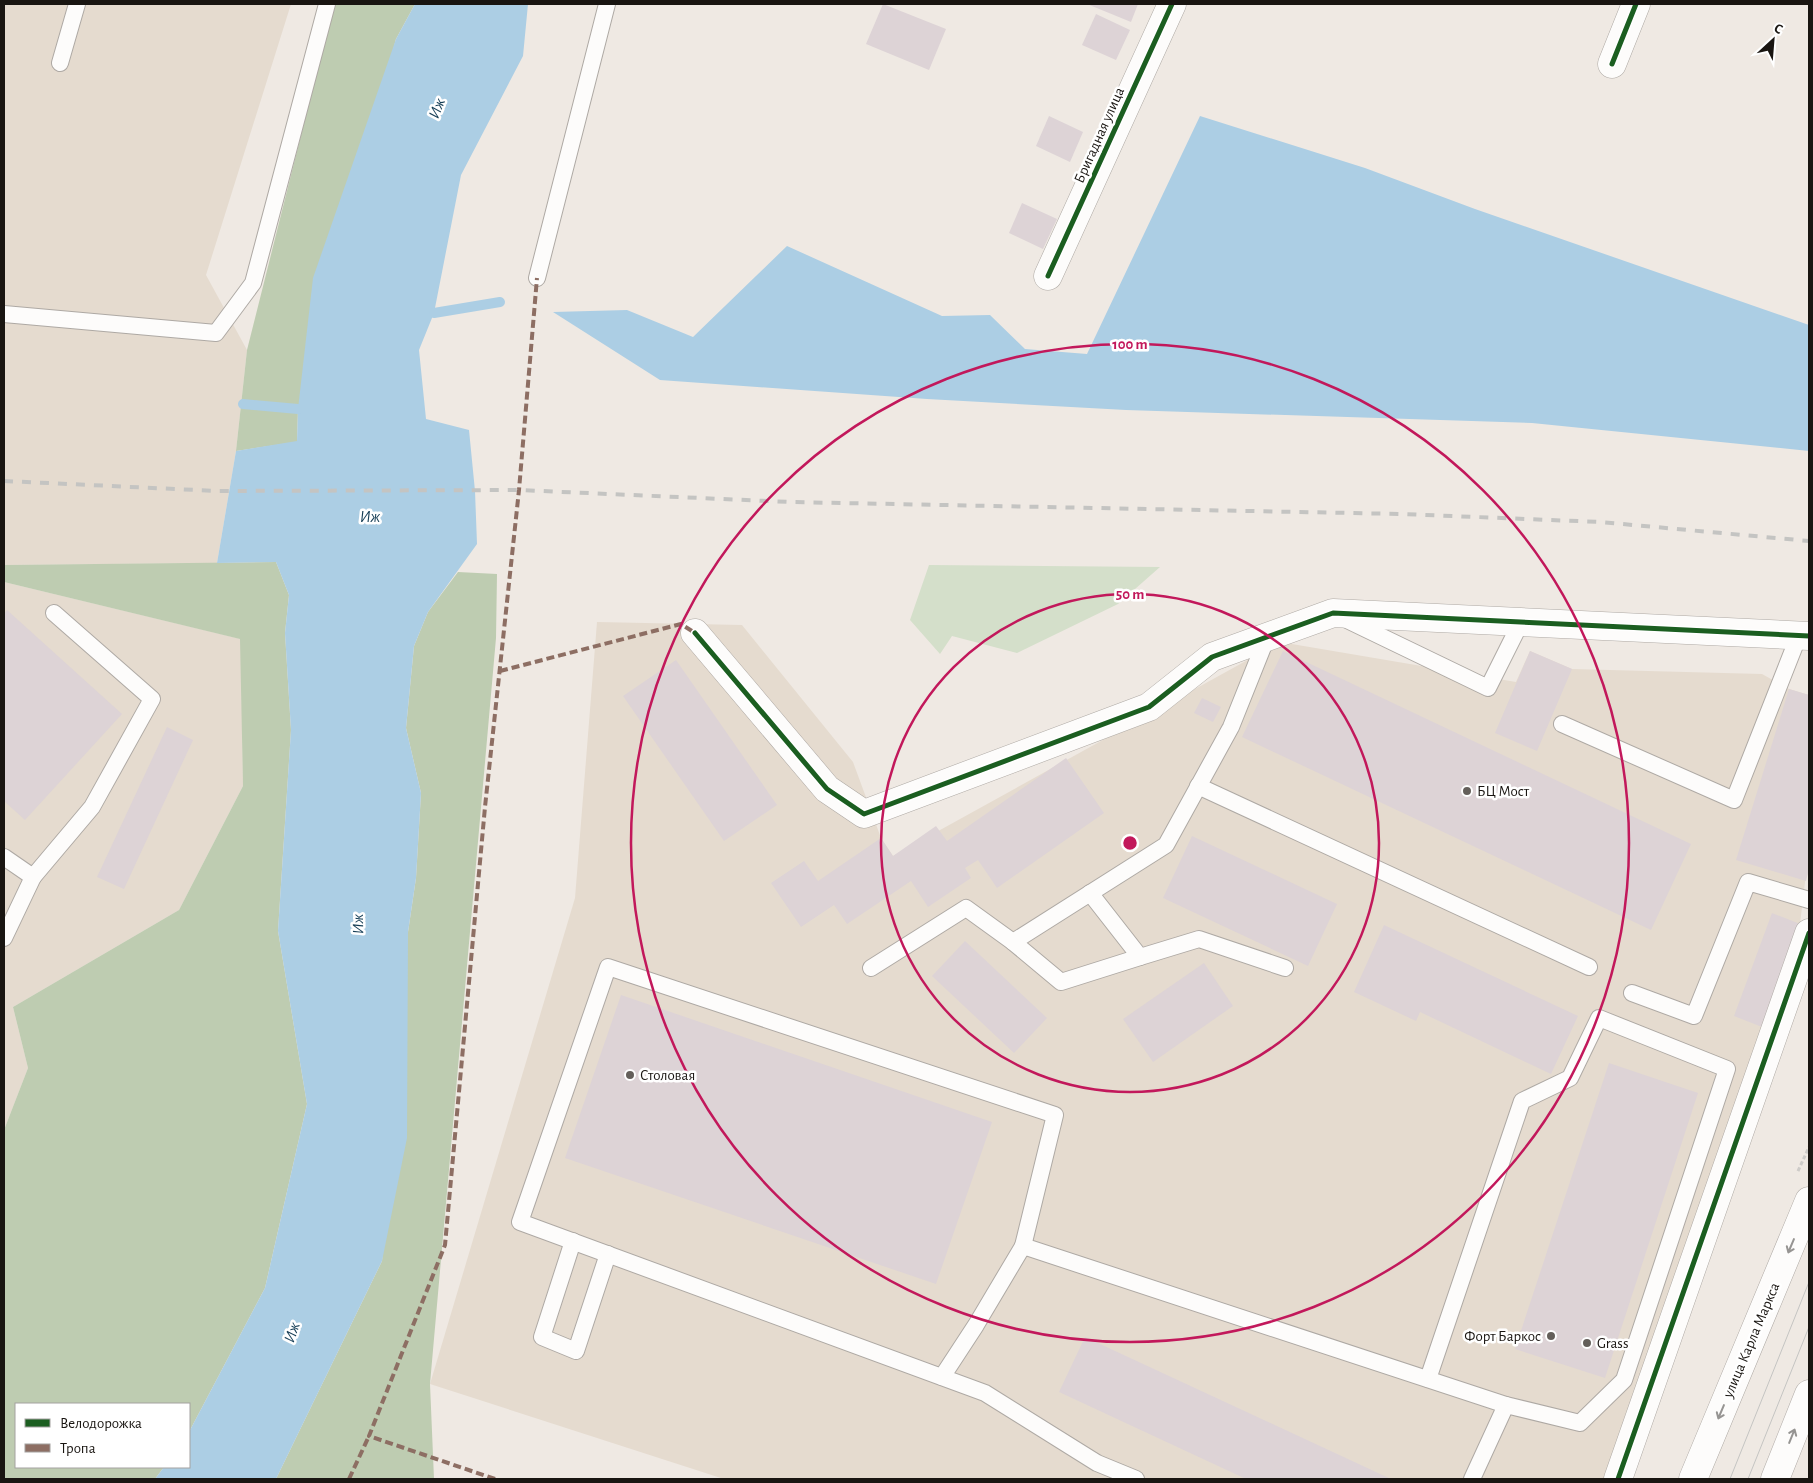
<svg xmlns="http://www.w3.org/2000/svg" width="1813" height="1483" viewBox="0 0 1813 1483" font-family="'Alegreya Sans',sans-serif">
  <style>
    .built { fill: #e5dbcf }
    .green { fill: #d4dfca }
    .forest { fill: #beccb1 }
    .water { fill: #accee4 }
    .lines { fill: none; stroke-linecap: round; stroke-linejoin: round }
    .stream { stroke: #accee4; stroke-width: 10 }
    .building { fill: #ddd3d6 }
    .service-casing { stroke: #aea9a4; stroke-width: 18 }
    .minor-casing { stroke: #aea9a4; stroke-width: 29 }
    .primary-casing { stroke: #aea9a4; stroke-width: 29 }
    .path { stroke: #cdcbc8; stroke-width: 3; stroke-dasharray: 4 2.5; stroke-linecap: butt }
    .service { stroke: #fdfcfb; stroke-width: 16 }
    .minor { stroke: #fdfcfb; stroke-width: 28 }
    .primary { stroke: #fdfcfb; stroke-width: 28 }
    .tram { stroke: #c4c4c2; stroke-width: 1 }
    .rail { stroke: #c4c4c2; stroke-width: 4; stroke-dasharray: 9 9; stroke-linecap: butt }
    .quiet { stroke: #8d6e63; stroke-width: 4; stroke-dasharray: 8 4; stroke-linecap: butt }
    .cycleway-casing { stroke: #fff; stroke-width: 8 }
    .cycleway { stroke: #1b5e20; stroke-width: 5 }
    .oneway { stroke: #969492 }
    .ring { fill: none; stroke: #c2185b; stroke-width: 2.5 }
    .poi-dot { fill: #645f5a; stroke: #fff; stroke-width: 2 }
    .labels { text-anchor: middle; stroke-width: 5; stroke-linejoin: round; paint-order: stroke }
    .street-label { font-size: 15px; fill: #191511; stroke: #fff }
    .poi-label { font-size: 15px; fill: #191511; stroke: #fff; text-anchor: start }
    .water-label { font-size: 16px; font-style: italic; fill: #153d55; stroke: #fff }
    .centre { fill: #c2185b; stroke: #fff; stroke-width: 2.5 }
    .ring-label { font-size: 15px; text-anchor: middle; font-weight: bold; fill: #c2185b; stroke: #fff; stroke-width: 5; stroke-linejoin: round; paint-order: stroke }
  </style>
  <rect width="100%" height="100%" fill="#efe9e3"/>
  <!-- built -->
  <g class="built">
    <polygon points="4,4 291,4 206,275 247,350 236,451 217,563 4,565"/>
    <polygon points="4,582 241,639 243,786 179,910 13,1007 28,1068 4,1130"/>
    <polygon points="597,622 742,625 853,762 881,838 893,856 1280,642 1516,682 1530,651 1572,669 1762,674 1789,689 1809,695 1809,869 1805,882 1800,924 1605,1479 724,1479 430,1384 575,898"/>
  </g>
  <!-- green -->
  <polygon class="green" points="929,565 930,565 1160,567 1118,604 1017,653 952,636 940,654 910,620"/>
  <!-- forest -->
  <g class="forest">
    <polygon points="334,4 415,4 396,39 298,409 297,442 236,451 247,350"/>
    <polygon points="276,562 289,595 285,633 291,730 278,931 307,1104 265,1288 189,1432 189,1404 16,1404 16,1467 164,1467 155,1479 4,1479 4,1130 28,1068 13,1007 179,910 243,786 240,639 4,582 4,565"/>
    <polygon points="458,572 497,574 496,638 430,1384 434,1479 276,1479 382,1261 408,932 416,878 421,793 406,728 414,646 428,612"/>
  </g>
  <!-- water -->
  <g class="water">
    <polygon points="415,4 528,4 523,56 461,175 434,313 419,350 426,419 469,430 475,491 477,544 428,612 414,646 406,728 421,793 416,878 408,932 407,1138 382,1261 276,1479 155,1479 164,1467 189,1467 189,1432 265,1288 307,1104 278,931 291,730 285,633 289,595 276,562 217,563 236,451 297,441 298,409 313,278 396,39"/>
    <polygon points="1200,116 1365,168 1475,209 1809,325 1809,451 1532,423 1126,410 927,399 660,380 553,312 627,310 693,337 787,246 942,316 990,315 1025,349 1087,354"/>
  </g>
  <g class="lines">
    <!-- stream -->
    <g class="stream">
      <polyline points="434,313 500,302"/>
      <polyline points="243,404 298,409"/>
    </g>
  </g>
  <!-- building -->
  <g class="building">
    <polygon points="883,4 946,29 929,70 866,44"/>
    <polygon points="1087,4 1138,4 1131,22"/>
    <polygon points="1096,14 1130,30 1116,60 1082,45"/>
    <polygon points="1049,116 1083,132 1070,162 1036,146"/>
    <polygon points="1022,203 1057,219 1043,249 1009,233"/>
    <polygon points="7,610 122,714 25,820 4,801 4,614"/>
    <polygon points="1283,651 1691,844 1651,930 1242,737"/>
    <polygon points="1530,651 1572,669 1537,751 1495,733"/>
    <polygon points="676,660 777,805 724,841 623,696"/>
    <polygon points="1789,689 1809,695 1809,869 1806,881 1736,860"/>
    <polygon points="1202,698 1221,707 1213,722 1194,713"/>
    <polygon points="167,727 193,740 124,889 97,877"/>
    <polygon points="1066,758 1104,813 997,888 978,860 965,868 971,878 928,907 911,881 847,924 834,905 801,927 771,883 804,861 818,881 881,838 893,856 936,826 947,841"/>
    <polygon points="1192,836 1337,904 1308,966 1163,898"/>
    <polygon points="1772,913 1800,924 1762,1027 1734,1016"/>
    <polygon points="1384,925 1578,1016 1551,1074 1420,1012 1416,1021 1354,992"/>
    <polygon points="965,941 1047,1018 1014,1053 932,976"/>
    <polygon points="1204,963 1233,1006 1153,1062 1123,1019"/>
    <polygon points="621,995 992,1122 936,1284 565,1158"/>
    <polygon points="1609,1063 1698,1093 1605,1378 1515,1349"/>
    <polygon points="1085,1337 1391,1479 1246,1479 1059,1392"/>
  </g>
  <g class="lines">
    <defs>
      <g id="service">
        <polyline points="60,63 77,4"/>
        <polyline points="537,278 607,4"/>
        <polyline points="4,314 216,333 253,283 327,4"/>
        <polyline points="1345,619 1488,688 1521,622"/>
        <polyline points="1562,724 1734,800 1799,635"/>
        <polyline points="1198,786 1589,967"/>
        <polyline points="4,857 33,877 92,807 152,699 54,613"/>
        <polyline points="1090,893 1140,957 1199,939 1285,968"/>
        <polyline points="4,938 33,877"/>
        <polyline points="1013,942 1061,982 1140,957"/>
        <polyline points="871,968 966,908 1013,942 1166,845 1231,727 1267,637"/>
        <polyline points="1632,993 1694,1016 1748,882 1809,900"/>
        <polyline points="573,1241 542,1337 576,1351 608,1254"/>
        <polyline points="1023,1246 1055,1115 608,967 520,1222 985,1393 1097,1463 1136,1479"/>
        <polyline points="942,1377 976,1325 1023,1246 1506,1405 1472,1479"/>
        <polyline points="1428,1379 1522,1101 1570,1078 1599,1018 1727,1069 1624,1380 1580,1423 1506,1405"/>
      </g>
      <g id="minor">
        <polyline points="1612,64 1636,4"/>
        <polyline points="1048,276 1172,4"/>
        <polyline points="695,633 827,789 864,814 1149,707 1212,657 1333,613 1809,636"/>
        <polyline points="1618,1479 1809,933"/>
      </g>
      <g id="primary">
        <polyline points="1693,1479 1809,1201"/>
        <polyline points="1775,1479 1809,1394"/>
      </g>
    </defs>
    <!-- service casing -->
    <use href="#service" class="service-casing"/>
    <!-- minor casing -->
    <use href="#minor" class="minor-casing"/>
    <!-- primary casing -->
    <use href="#primary" class="primary-casing"/>
    <!-- path -->
    <polyline class="path" points="1798,1171 1809,1147"/>
    <!-- service -->
    <use href="#service" class="service"/>
    <!-- minor -->
    <use href="#minor" class="minor"/>
    <!-- primary -->
    <use href="#primary" class="primary"/>
    <!-- tram -->
    <g class="tram">
      <polyline points="1730,1479 1809,1282"/>
      <polyline points="1748,1479 1809,1327"/>
    </g>
    <!-- rail -->
    <polyline class="rail" points="4,481 218,491 519,490 790,502 1402,514 1600,522 1809,541"/>
    <!-- quiet -->
    <g class="quiet">
      <polyline points="500,671 681,624 695,633"/>
      <polyline points="349,1479 369,1436"/>
      <polyline points="495,1479 369,1436 445,1245 485,807 519,490 537,278"/>
    </g>
    <defs>
      <g id="cycleway">
        <polyline points="1612,64 1636,4"/>
        <polyline points="1048,276 1172,4"/>
        <polyline points="695,633 827,789 864,814 1149,707 1212,657 1333,613 1809,636"/>
        <polyline points="1618,1479 1809,933"/>
      </g>
    </defs>
    <!-- cycleway casing -->
    <use href="#cycleway" class="cycleway-casing"/>
    <!-- cycleway -->
    <use href="#cycleway" class="cycleway"/>
  </g>
  <!-- one-way arrows -->
  <defs><path id="oneway-shaft" d="M-6 0H5M1.5-3L5.5 0L1.5 3" fill="none" stroke-width="1.6" stroke-linecap="round" stroke-linejoin="round" transform="scale(1.25)"/></defs>
  <g class="oneway">
    <use href="#oneway-shaft" transform="translate(1791 1246) rotate(113)"/>
    <use href="#oneway-shaft" transform="translate(1721 1412) rotate(113)"/>
    <use href="#oneway-shaft" transform="translate(1792 1436) rotate(-68)"/>
  </g>
  <!-- distance rings -->
  <g class="ring">
    <circle cx="1130" cy="843" r="249"/>
    <circle cx="1130" cy="843" r="499"/>
  </g>
  <!-- markers -->
  <g class="poi-dot">
    <circle cx="1467" cy="791" r="5"/>
    <circle cx="630" cy="1075" r="5"/>
    <circle cx="1551" cy="1336" r="5"/>
    <circle cx="1587" cy="1343" r="5"/>
  </g>
  <g class="labels">
    <!-- street labels -->
    <g class="street-label">
      <text transform="translate(1099 135) rotate(-66)" y="5">Бригадная улица</text>
      <text transform="translate(1751 1340) rotate(-67)" y="5">улица Карла Маркса</text>
    </g>
    <!-- poi labels -->
    <g class="poi-label">
      <text x="1477" y="796">БЦ Мост</text>
      <text x="640" y="1080">Столовая</text>
      <text x="1541" y="1341" text-anchor="end">Форт Баркос</text>
      <text x="1597" y="1348">Grass</text>
    </g>
    <!-- water labels -->
    <g class="water-label">
      <text transform="translate(436 108) rotate(-69)" y="6">Иж</text>
      <text x="370" y="522">Иж</text>
      <text transform="translate(357 924) rotate(-91)" y="6">Иж</text>
      <text transform="translate(291 1332) rotate(-71)" y="6">Иж</text>
    </g>
  </g>
  <circle cx="1130" cy="843" r="8" class="centre"/>
  <g class="ring-label">
    <text x="1130" y="349">100 m</text>
    <text x="1130" y="599">50 m</text>
  </g>
  <!-- border -->
  <rect width="1813" height="1483" fill="none" stroke="#191511" stroke-width="10"/>
  <!-- legend -->
  <rect x="15" y="1403" width="175" height="65" fill="#ffffff" stroke="#a3a1a0"/>
  <rect x="25" y="1419" width="25" height="8" fill="#1b5e20" stroke="#a3a1a0"/>
  <text x="60" y="1428" font-size="15" fill="#191511">Велодорожка</text>
  <rect x="25" y="1444" width="25" height="8" fill="#8d6e63" stroke="#a3a1a0"/>
  <text x="60" y="1453" font-size="15" fill="#191511">Тропа</text>
  <!-- north arrow -->
  <g transform="translate(1773 40) rotate(26)" stroke="#ffffff" stroke-width="4" paint-order="stroke">
  <path d="M0-4L9 19L0 12L-9 19Z" fill="#191511"/>
  <text y="-8" font-size="14" font-weight="bold" text-anchor="middle" fill="#191511">С</text>
  </g>
</svg>
